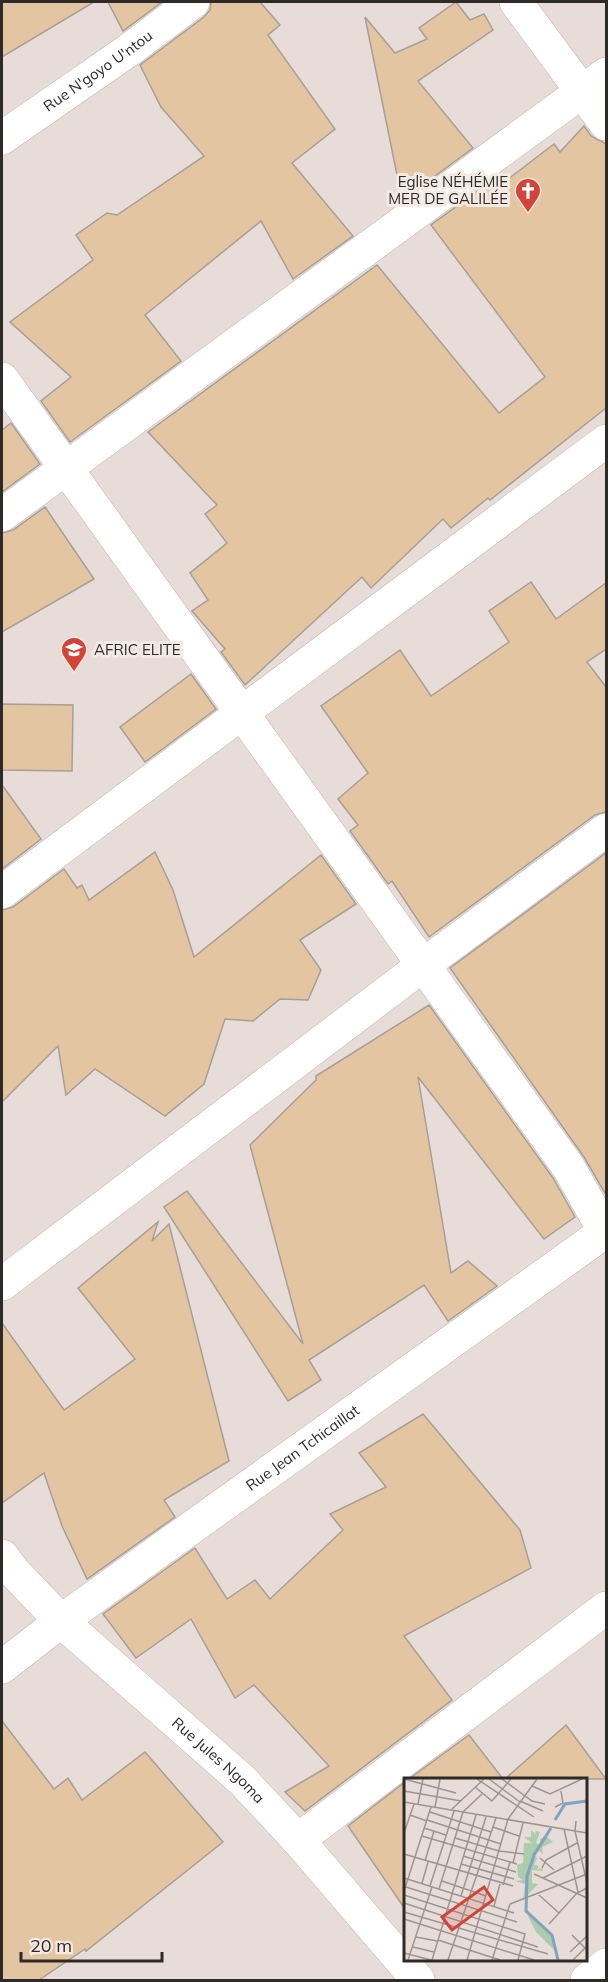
<svg xmlns="http://www.w3.org/2000/svg" width="608" height="1982" viewBox="0 0 608 1982" font-family="Mulish,sans-serif">
  <style>
    .building { fill: #e4c5a2; stroke: #a69f97; stroke-width: 1.5 }
    .lines { fill: none; stroke-linecap: round; stroke-linejoin: round }
    .street-casing { stroke: #bfb5af; stroke-width: 34 }
    .street { stroke: #fff; stroke-width: 33 }
    .labels { text-anchor: middle; stroke-width: 6; stroke-linejoin: round; paint-order: stroke }
    .street-label { font-size: 15px; fill: #2e2a28; stroke: #f4eae4 }
    .poi-label { font-size: 15px; fill: #2e2a28; stroke: #f4eae4; text-anchor: end }
    .inset-river { fill: none; stroke: #7fa3c0; stroke-width: 3 }
    .inset-road { fill: none; stroke: #9d9591; stroke-width: 1.5 }
    .view { fill: #d24439; fill-opacity: 0.15; stroke: #d24439; stroke-width: 3 }
    .inset-edge { fill: none; stroke: #2e2a28; stroke-width: 3 }
  </style>
  <rect width="100%" height="100%" fill="#e7dcd7"/>
  <!-- building -->
  <g class="building">
    <polygon points="2,2 94,2 2,57"/>
    <polygon points="108,2 162,2 123,31"/>
    <polygon points="211,2 260,2 280,25 268,35 335,129 292,163 353,236 293,279 261,221 145,315 181,361 70,442 41,401 71,377 10,322 93,260 76,235 107,213 117,215 204,156 161,107 140,65 204,17 210,10"/>
    <polygon points="456,2 470,20 484,14 493,30 418,81 473,148 409,195 398,180 365,17 395,53 427,39 419,28"/>
    <polygon points="584,126 591,136 606,144 606,408 490,500 488,498 451,528 443,519 371,588 362,577 245,685 221,652 225,649 192,611 208,600 190,573 227,543 205,514 217,505 148,432 377,265 499,413 545,377 431,225 497,177 503,183 554,144 560,152"/>
    <polygon points="11,423 40,464 2,492 2,430"/>
    <polygon points="45,507 94,579 2,632 2,533 13,530"/>
    <polygon points="531,582 556,619 606,583 606,649 587,662 606,687 606,812 595,815 429,937 392,881 388,884 350,831 358,825 338,799 368,773 321,706 400,650 431,696 509,642 489,611"/>
    <polygon points="191,674 216,709 145,762 120,727"/>
    <polygon points="2,704 73,705 72,771 2,770"/>
    <polygon points="2,785 41,839 2,869"/>
    <polygon points="155,852 173,890 194,957 321,855 356,904 300,940 321,970 308,1000 280,999 253,1021 225,1019 204,1084 165,1116 95,1069 66,1095 58,1046 2,1102 2,910 13,907 64,869 77,888 82,885 89,900"/>
    <polygon points="606,853 606,1195 584,1157 450,968"/>
    <polygon points="429,1005 553,1178 575,1217 544,1239 418,1077 451,1273 468,1261 497,1286 448,1321 424,1285 309,1360 321,1380 288,1401 164,1207 187,1191 303,1344 250,1145 316,1080 316,1076"/>
    <polygon points="158,1222 152,1241 169,1224 229,1461 164,1500 175,1517 87,1579 62,1526 44,1473 2,1503 2,1323 64,1410 135,1359 78,1288"/>
    <polygon points="423,1414 520,1530 531,1568 404,1636 452,1700 305,1811 285,1792 329,1766 254,1685 235,1698 191,1619 136,1658 103,1614 195,1548 227,1599 255,1580 270,1599 343,1530 330,1514 386,1487 359,1453"/>
    <polygon points="2,1721 54,1789 68,1778 82,1800 145,1752 223,1842 86,1951 85,1949 39,1980 2,1980"/>
    <polygon points="566,1725 606,1779 505,1779"/>
    <polygon points="469,1735 503,1779 409,1779"/>
    <polygon points="405,1782 405,1909 348,1826"/>
  </g>
  <g class="lines">
    <defs>
      <g id="street">
        <polyline points="516,2 606,124"/>
        <path id="s1" d="M2,138L129,50L193,2"/>
        <polyline points="2,379 569,1168 606,1234"/>
        <polyline points="2,515 606,74"/>
        <polyline points="2,892 606,441"/>
        <polyline points="2,1284 422,966 606,830"/>
        <path id="s2" d="M2,1556L14,1572L61,1621L243,1781L298,1840L418,1980"/>
        <path id="s3" d="M2,1667L61,1621L606,1231"/>
        <polyline points="298,1840 606,1608"/>
        <polyline points="587,1980 606,1965"/>
      </g>
    </defs>
    <!-- street casing -->
    <use href="#street" class="street-casing"/>
    <!-- street -->
    <use href="#street" class="street"/>
  </g>
  <!-- icons -->
  <defs>
    <symbol id="church-pin" viewBox="-11 -11 22 30"><path d="M0 17L-7.5 6A9.5 9.5 0 1 1 7.5 6Z" fill="#d24439" stroke="#f4eae4"/><path d="M-1.2-6h2.4v3.5h3.3v2.4h-3.3V6h-2.4V-.1h-3.3v-2.4h3.3Z" fill="#fff"/></symbol>
    <symbol id="school-pin" viewBox="-11 -11 22 30"><path d="M0 17L-7.5 6A9.5 9.5 0 1 1 7.5 6Z" fill="#d24439" stroke="#f4eae4"/><path d="M0-5L7-2L0 1L-7-2ZM-4 1L0 2.5L4 1V4Q0 6-4 4Z" fill="#fff"/></symbol>
  </defs>
  <g fill-rule="evenodd">
    <use href="#church-pin" x="513" y="176" width="30" height="40"/>
    <use href="#school-pin" x="59" y="635" width="30" height="40"/>
  </g>
  <g class="labels">
    <!-- street labels -->
    <g class="street-label">
      <text dy="5" stroke="none"><textPath href="#s1" startOffset="117">Rue N'goyo U'ntou</textPath></text>
      <text dy="5" stroke="none"><textPath href="#s3" startOffset="372">Rue Jean Tchicaillat</textPath></text>
      <text dy="5" stroke="none"><textPath href="#s2" startOffset="298">Rue Jules Ngoma</textPath></text>
    </g>
    <!-- poi labels -->
    <g class="poi-label">
      <text x="508" y="187">Eglise NÉHÉMIE<tspan x="508" dy="17">MER DE GALILÉE</tspan></text>
      <text x="94" y="655" text-anchor="start">AFRIC ELITE</text>
    </g>
  </g>
  <!-- overview -->
  <g transform="translate(404 1778)">
    <rect width="183" height="183" fill="#e7dcd7"/>
    <path d="M127,52L131,56L132,53L136,54L132,65L136,67V61L142,58L149,64L138,69L139,76L133,71L130,77L133,80L130,87L135,88L133,92L138,90L139,93L128,92V105L134,106L119,122L121,106L111,103L119,102L114,99L113,87L119,85L120,65H128L120,59H127ZM123,136L147,157L150,172L132,154Z" fill="#adccab"/>
    <path class="inset-river" d="M151,42L161,26L183,23M147,50L130,77L123,98L122,133L148,157L154,182"/>
    <path class="inset-road" d="M0,1L52,15M73,1L130,39M85,1L116,24M98,1L128,23L141,26M128,8L146,16L178,1M71,9L88,23L107,1M0,13L57,23M116,23L139,33M0,24L183,55M14,26L19,1M31,29L36,1M151,29L159,25L157,13M48,31L80,1M26,34L87,54M6,37L23,43M23,42L97,66M172,43L171,53L183,105M89,49L115,58M20,50L42,57M160,51L174,114M0,55L10,26M18,58L113,86M51,60L95,73L120,76M0,76L109,108M59,78L112,94M136,80L150,92M21,83L30,53M109,85L119,45M57,86L110,101M138,90L142,82L173,65M130,96L183,120M0,100L110,135M139,100L183,78M38,103L82,118M18,105L24,84M99,107L106,84M26,108L50,33M2,109L113,144M35,111L59,34L78,16M0,113L27,29M0,117L121,156L114,182M135,117L155,135M57,118L82,39M0,125L134,169M106,126L183,96M90,128L96,106M0,134L144,176M0,141L130,182M145,146L173,115L183,110M168,157L183,172M12,159L33,163M34,162L96,182M9,169L30,174M166,174L183,158M0,175L27,182M4,182L28,109M28,182L72,37M44,182L92,40M63,182L104,41L133,1M88,182L106,126M169,182L183,168"/>
    <path class="view" d="M80,109L89,122L48,152L38,139Z"/>
    <rect width="183" height="183" class="inset-edge"/>
  </g>
  <!-- border -->
  <rect width="608" height="1982" fill="none" stroke="#2e2a28" stroke-width="6"/>
  <!-- scale -->
  <path d="M21 1952v9h141v-9" fill="none" stroke="#2e2a28" stroke-width="3"/>
  <text x="30" y="1952" font-size="18" fill="#2e2a28" stroke="#f4eae4" stroke-width="4.5" paint-order="stroke">20 m</text>
</svg>
